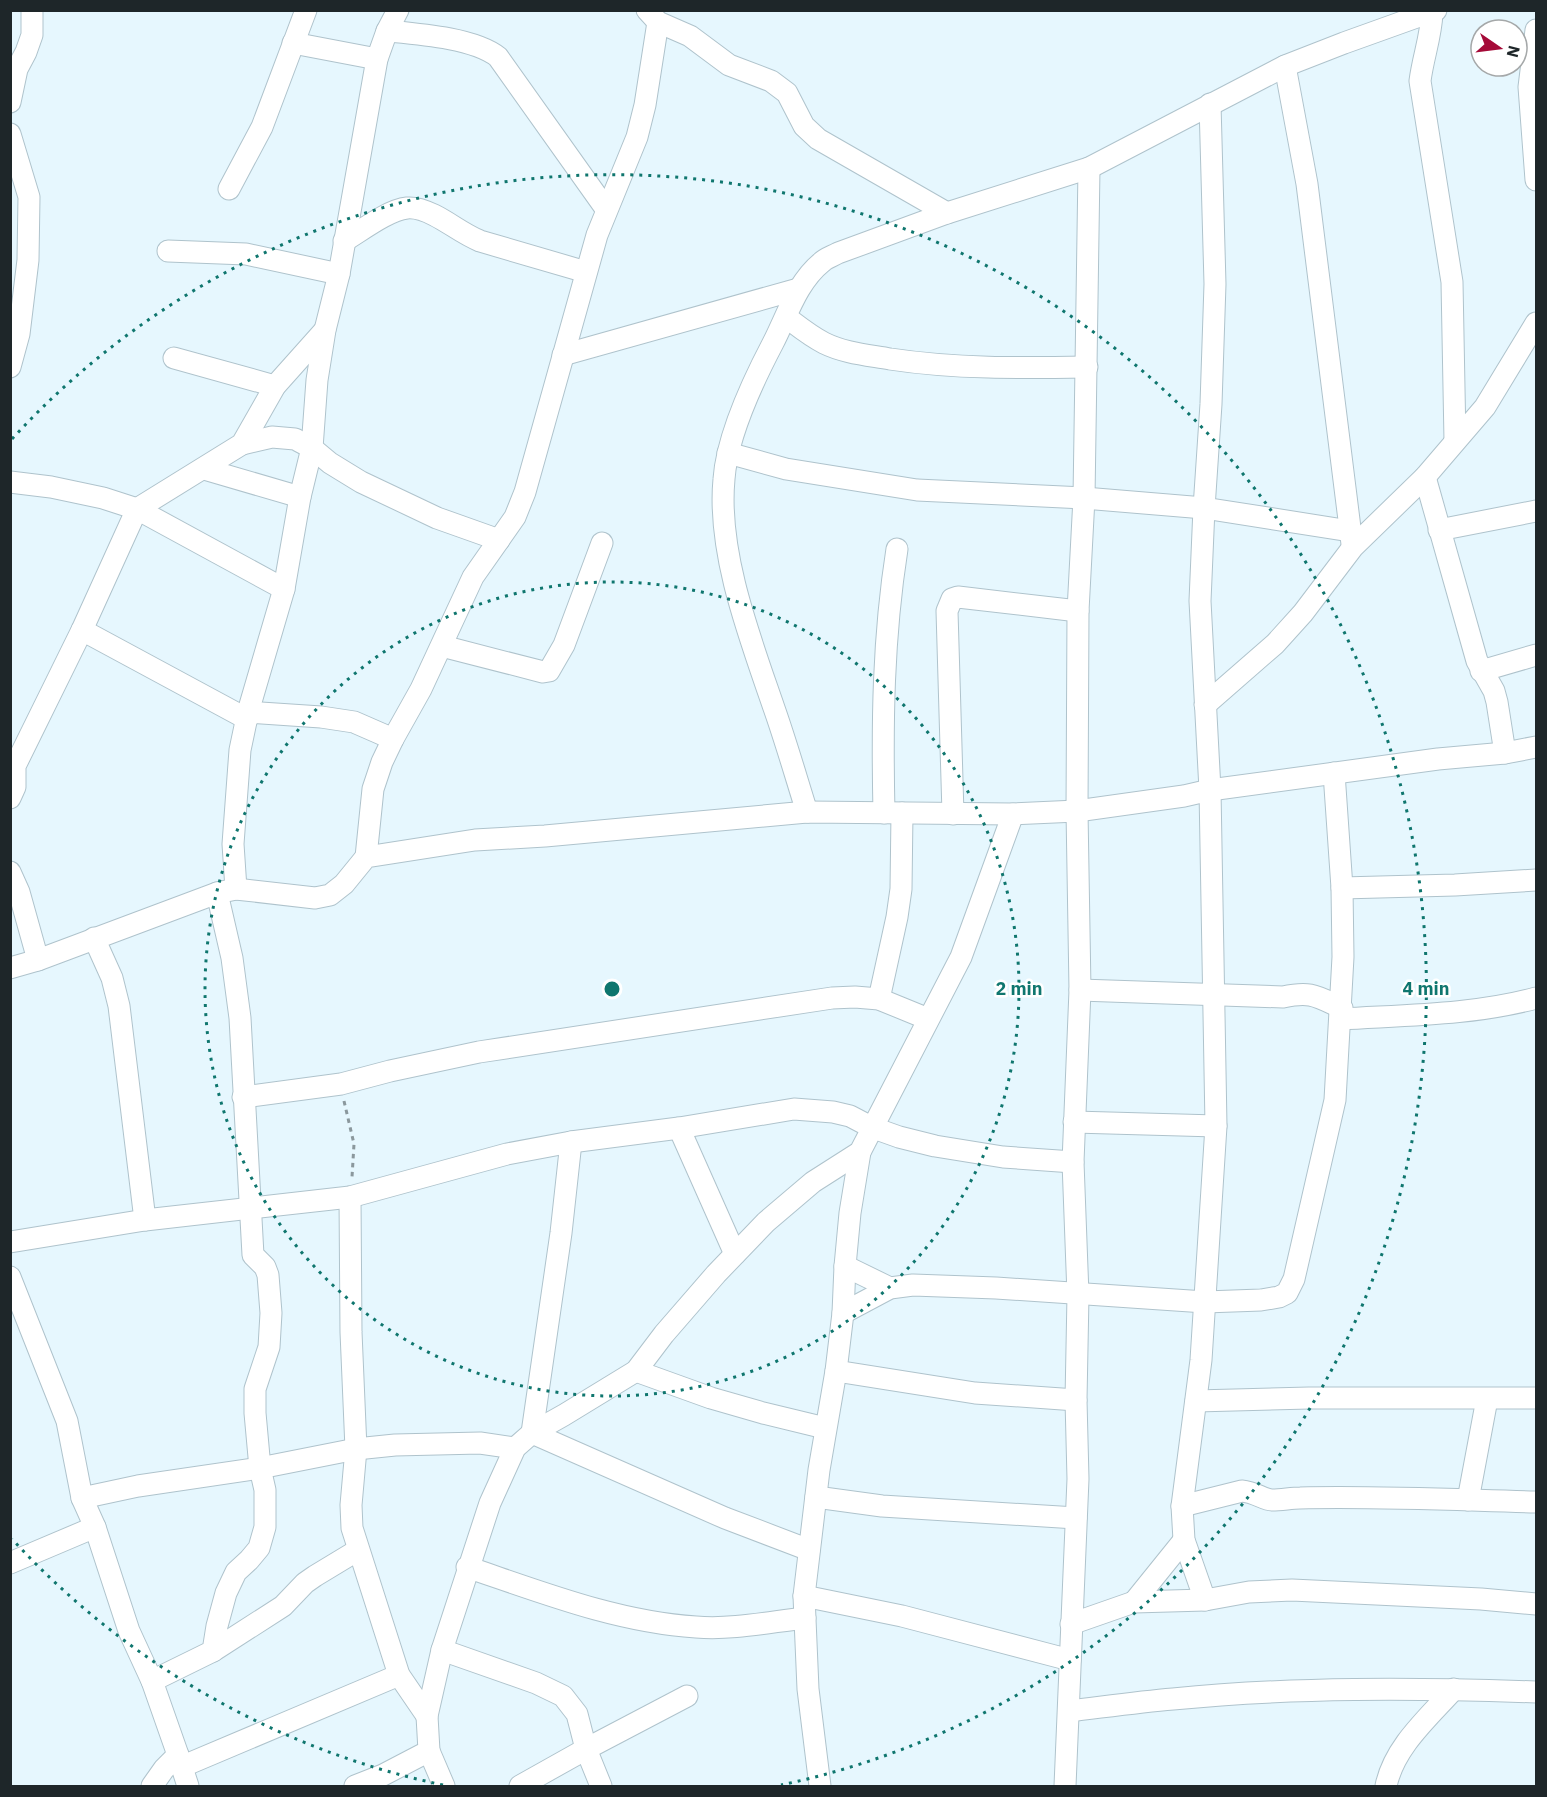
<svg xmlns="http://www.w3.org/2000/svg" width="1547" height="1797" viewBox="0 0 1547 1797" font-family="'IBM Plex Sans',sans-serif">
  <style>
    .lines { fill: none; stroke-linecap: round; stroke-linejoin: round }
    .street-casing { stroke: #afc3cc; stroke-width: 23 }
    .path { stroke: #8b989d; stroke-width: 3; stroke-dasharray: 4.5 4.5; stroke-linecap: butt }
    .street { stroke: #fff; stroke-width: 21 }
    .ring { fill: none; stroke: #0f766e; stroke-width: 3; stroke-dasharray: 3 6 }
    .centre { fill: #0f766e; stroke: #fff; stroke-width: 3 }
    .ring-label { font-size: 18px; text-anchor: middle; font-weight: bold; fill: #0f766e; stroke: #fff; stroke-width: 5; stroke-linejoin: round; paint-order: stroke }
  </style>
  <rect width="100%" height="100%" fill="#e6f7fe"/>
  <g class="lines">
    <defs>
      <g id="street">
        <polyline points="647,10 658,22 690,36 729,65 771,81 787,93 804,126 818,139 947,213"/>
        <path d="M1432,13C1431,37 1423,57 1420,81L1452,282L1455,441"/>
        <path d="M387,31C418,34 474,38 498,57L606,209"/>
        <polyline points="293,43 377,59"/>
        <polyline points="1285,66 1307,184 1352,544"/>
        <polyline points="10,102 17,69 26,52 32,35 32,10"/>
        <polyline points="10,134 29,197 28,260 19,334 10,367"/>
        <polyline points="1536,180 1529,87 1536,30"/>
        <polyline points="229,189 262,127 306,10"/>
        <path d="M344,241C361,231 388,210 407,208C417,207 426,211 434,215C450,223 463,234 480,241L586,272"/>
        <polyline points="168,251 246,254 339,274"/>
        <path d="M786,317C798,326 810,336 824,343C844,353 868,355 890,359C956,369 1021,368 1087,367"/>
        <polyline points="563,355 798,289"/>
        <polyline points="174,358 275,386"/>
        <polyline points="242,444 272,437 295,439 312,448 330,463 361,482 437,518 499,540"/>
        <polyline points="728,453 786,469 917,490 1084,498 1204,508 1350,531"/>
        <polyline points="204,469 300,497"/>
        <polyline points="1425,477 1477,661 1494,691 1497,702 1505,753"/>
        <polyline points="10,482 51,487 103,498 137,509 284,589"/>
        <polyline points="1439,530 1536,511"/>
        <polyline points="82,630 247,719"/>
        <polyline points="442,646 543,672 549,671 564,645 602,543"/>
        <polyline points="1481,671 1536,655"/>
        <polyline points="1205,705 1275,644 1303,613 1353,547 1425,477 1485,407 1536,323"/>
        <polyline points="248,712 321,717 354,722 393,739"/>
        <polyline points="10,798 15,787 15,766 82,630 137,509 242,444 275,386 325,330"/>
        <path d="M807,812C796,777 786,742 774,708C750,638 717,553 724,479C727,436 753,381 773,343C787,316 797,282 822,262C826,258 833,256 838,253L947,213L1089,168L1285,66L1344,43L1436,10"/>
        <path d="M884,813C882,723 883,638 897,549"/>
        <polyline points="953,814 947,611 952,599 958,597 1078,611"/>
        <polyline points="366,857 373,789 382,762 393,739 421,689 473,577 515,517 525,492 597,235 637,137 645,105 658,22"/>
        <polyline points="10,872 19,892 38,960"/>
        <polyline points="1342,888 1455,885 1536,880"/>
        <polyline points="236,889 233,844 240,750 248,712 284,589 300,497 312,448 317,380 325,330 339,274 377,59 387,31 398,10"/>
        <polyline points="94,938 112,978 119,1006 145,1220"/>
        <polyline points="10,968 38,960 217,893 236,889 315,898 330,895 344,884 366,857 475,840 545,836 807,812 1013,814 1077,811 1184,796 1210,790 1438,759 1505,753 1536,747"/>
        <path d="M1080,990L1283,997C1311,991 1316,996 1342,1008"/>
        <polyline points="879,999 897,917 901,889 902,813"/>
        <path d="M1341,1019C1406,1015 1474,1015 1536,998"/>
        <polyline points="243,1097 341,1084 390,1071 479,1052 832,998 855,997 879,999 928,1019"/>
        <polyline points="1074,1122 1216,1126"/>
        <polyline points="679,1128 735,1254"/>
        <polyline points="571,1142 561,1233 532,1433 725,1518 809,1550"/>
        <polyline points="350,1197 351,1332 356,1449 351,1505 352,1528 399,1675 427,1716"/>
        <polyline points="10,1242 145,1220 350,1197 507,1154 571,1142 679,1128 794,1109 833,1112 850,1116 871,1127 899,1137 935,1146 1003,1157 1073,1162"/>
        <polyline points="845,1266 890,1288"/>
        <polyline points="10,1277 67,1421 82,1498 95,1527 129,1631 152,1681"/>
        <polyline points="843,1313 890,1288 913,1285 996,1288 1205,1302 1261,1300 1279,1297 1287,1293 1294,1279 1335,1100 1343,957 1342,888 1334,773"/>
        <polyline points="636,1371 711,1398 763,1413 825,1428"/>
        <polyline points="836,1371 975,1393 1076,1400"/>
        <polyline points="1196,1401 1309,1398 1536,1398"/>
        <polyline points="816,1497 882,1506 1076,1518"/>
        <polyline points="82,1498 138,1486 260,1468 356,1449 395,1445 480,1443 515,1448"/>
        <polyline points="1468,1500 1487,1399"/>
        <path d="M1182,1506L1242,1491C1255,1492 1264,1500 1272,1500C1282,1500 1291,1498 1300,1498C1379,1496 1458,1500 1536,1502"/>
        <polyline points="10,1563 95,1527"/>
        <path d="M467,1567C541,1592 617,1622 696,1627C732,1630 769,1622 805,1618"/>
        <polyline points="804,1596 902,1616 1070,1660"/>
        <polyline points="1205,1600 1184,1540 1182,1506 1201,1360 1216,1126 1210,790 1200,601 1204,508 1211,404 1215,284 1210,104"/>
        <polyline points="1134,1602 1184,1540"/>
        <polyline points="1071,1624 1134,1602 1205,1600 1249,1592 1292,1590 1481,1599 1536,1604"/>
        <polyline points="442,1650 536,1683 563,1696 577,1714 586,1749 601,1786"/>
        <polyline points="213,1651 283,1606 305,1583 315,1576 358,1550"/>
        <path d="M1069,1711C1103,1707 1138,1702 1173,1699C1293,1687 1416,1688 1536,1692"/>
        <polyline points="429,1751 444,1786"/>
        <polyline points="178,1755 188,1786"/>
        <polyline points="181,1767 399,1675"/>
        <polyline points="152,1786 164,1769 178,1755 152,1681 213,1651 217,1626 226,1593 236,1572 249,1560 259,1548 265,1527 265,1490 260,1468 255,1413 255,1389 269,1347 271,1313 268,1275 265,1267 253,1255 240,1018 232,958 217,893"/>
        <polyline points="355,1786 383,1775 429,1751 427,1716 442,1650 490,1503 515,1448 532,1433 564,1415 636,1371 664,1334 716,1274 766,1222 813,1182 860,1152 961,957 1013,814"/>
        <polyline points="520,1786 586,1749 687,1696"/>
        <polyline points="820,1786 808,1689 804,1596 819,1470 836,1371 843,1313 845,1266 850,1213 860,1152"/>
        <polyline points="1065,1786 1078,1479 1076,1400 1078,1295 1073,1162 1080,990 1077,811 1078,611 1084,498 1089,168"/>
        <path d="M1386,1786C1394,1747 1428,1718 1454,1689"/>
      </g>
    </defs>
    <!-- street casing -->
    <use href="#street" class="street-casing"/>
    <!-- path -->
    <polyline class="path" points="344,1101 354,1144 352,1177"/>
    <!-- street -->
    <use href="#street" class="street"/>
  </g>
  <!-- distance rings -->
  <g class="ring">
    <circle cx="612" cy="989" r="407"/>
    <path d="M443 1785A814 814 0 0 1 12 1539M12 439A814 814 0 1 1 781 1785"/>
  </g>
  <circle cx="612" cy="989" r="9" class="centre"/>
  <g class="ring-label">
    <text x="1019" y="995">2 min</text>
    <text x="1426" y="995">4 min</text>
  </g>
  <!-- border -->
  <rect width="1547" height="1797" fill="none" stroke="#1e2629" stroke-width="24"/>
  <!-- north arrow -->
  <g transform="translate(1499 48) rotate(104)"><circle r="28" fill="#ffffff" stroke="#a5a8a9" stroke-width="1.5"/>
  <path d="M0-4.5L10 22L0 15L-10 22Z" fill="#a50a38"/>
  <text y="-9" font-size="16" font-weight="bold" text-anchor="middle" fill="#1e2629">N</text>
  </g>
</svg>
